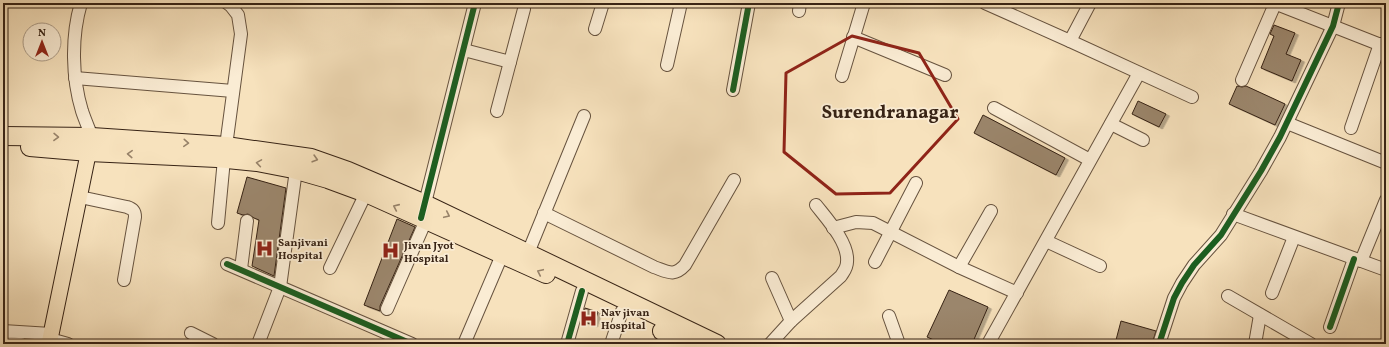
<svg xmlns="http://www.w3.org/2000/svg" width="1389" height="347" viewBox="0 0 1389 347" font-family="Vollkorn,serif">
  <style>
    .building { fill: #9b866c; stroke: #372315; filter: url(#shadow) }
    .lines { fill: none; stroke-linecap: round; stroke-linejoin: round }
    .minor-casing { stroke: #67533f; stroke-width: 14 }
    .major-casing { stroke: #372315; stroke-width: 17 }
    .highway-casing { stroke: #372315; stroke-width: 20 }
    .minor { stroke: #faecd4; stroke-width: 12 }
    .major { stroke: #f7e2bd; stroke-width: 15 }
    .highway { stroke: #f7e2bd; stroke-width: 18 }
    .cycleway-casing { stroke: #faecd4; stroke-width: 8 }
    .cycleway { stroke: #1b5e20; stroke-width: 6 }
    .oneway { stroke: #978269 }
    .marked { fill: none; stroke: #8f2418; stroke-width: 3; stroke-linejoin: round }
    .labels { text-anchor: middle; stroke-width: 3.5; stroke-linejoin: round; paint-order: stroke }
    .poi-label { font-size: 11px; font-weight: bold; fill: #372315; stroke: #faecd4; text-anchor: start }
    .town-label { font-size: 19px; font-weight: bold; fill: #372315; stroke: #faecd4 }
  </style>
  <defs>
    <filter id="shadow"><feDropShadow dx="3.5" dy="2" stdDeviation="0" flood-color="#0004"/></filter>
  </defs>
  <rect width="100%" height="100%" fill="#f7e2bd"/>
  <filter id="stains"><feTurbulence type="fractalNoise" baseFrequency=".005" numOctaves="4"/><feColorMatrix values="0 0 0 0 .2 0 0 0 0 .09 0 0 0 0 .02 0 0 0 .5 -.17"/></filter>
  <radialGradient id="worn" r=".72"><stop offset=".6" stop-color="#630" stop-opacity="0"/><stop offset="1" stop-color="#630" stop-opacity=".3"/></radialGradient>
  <!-- building -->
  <g class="building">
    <polygon points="1274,25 1295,33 1286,54 1301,60 1292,81 1261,68 1274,36 1270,34"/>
    <polygon points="1237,86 1242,87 1246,86 1285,104 1275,125 1229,104"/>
    <polygon points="1138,101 1166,114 1159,127 1132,114"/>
    <polygon points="983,115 1065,158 1056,175 974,133"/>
    <polygon points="247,177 286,188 274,276 252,266 259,220 254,218 248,214 243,215 237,213"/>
    <polygon points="397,219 415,227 380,306 380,311 364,305"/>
    <polygon points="949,290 988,307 972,344 935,344 936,341 927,337"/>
    <polygon points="585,308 598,312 594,325 581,321"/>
    <polygon points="1121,321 1156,331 1152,344 1132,344 1116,340"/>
  </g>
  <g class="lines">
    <defs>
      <g id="minor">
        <path d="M81,3C71,37 72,78 82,111C85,120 89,129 92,137"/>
        <polyline points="985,3 1070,41 1192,97"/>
        <polyline points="1274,3 1386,47"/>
        <polyline points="799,11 800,3"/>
        <polyline points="595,29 603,3"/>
        <polyline points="853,37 945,75"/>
        <polyline points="1070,41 1089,5"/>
        <polyline points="464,50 510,62"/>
        <polyline points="667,65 681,3"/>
        <polyline points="842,76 864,3"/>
        <polyline points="75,78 233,91"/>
        <polyline points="1242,80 1275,4"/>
        <polyline points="733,90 749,3"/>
        <polyline points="994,108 1090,160"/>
        <polyline points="497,111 524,9"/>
        <polyline points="1287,123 1386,163"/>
        <polyline points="1111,124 1143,140"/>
        <polyline points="1351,128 1380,44"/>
        <polyline points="226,146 241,34 238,15 231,6 227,3"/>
        <path d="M80,197L127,207C133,209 135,211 135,217L124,280"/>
        <polyline points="423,211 475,3"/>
        <path d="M544,213L654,267C668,272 674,277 685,265L734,180"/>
        <polyline points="1233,214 1386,270"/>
        <polyline points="218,223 224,159"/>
        <polyline points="833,228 856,222 873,223 959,267 1017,293"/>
        <polyline points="1046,241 1100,266"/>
        <polyline points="528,253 584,116"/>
        <polyline points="1361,261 1386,200"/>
        <polyline points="875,262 916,183"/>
        <polyline points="227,264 412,344"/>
        <polyline points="959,267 991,211"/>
        <polyline points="330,268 366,193"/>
        <polyline points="241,269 247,221"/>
        <polyline points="772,278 791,321"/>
        <polyline points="1272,293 1294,237"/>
        <polyline points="1228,296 1311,344"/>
        <polyline points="387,309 426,220"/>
        <polyline points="889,316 899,344"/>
        <polyline points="1330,327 1354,259"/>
        <polyline points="3,331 51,334"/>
        <polyline points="191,333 213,344"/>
        <polyline points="50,339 68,344"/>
        <polyline points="3,343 21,344"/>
        <polyline points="258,344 280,287 296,170"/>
        <polyline points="464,344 502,255"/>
        <polyline points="567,344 582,291"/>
        <polyline points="611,344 622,311"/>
        <path d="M770,344L791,321L841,276C844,271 847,268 847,262C849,243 827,219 816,205"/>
        <polyline points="988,344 1139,73"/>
        <polyline points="1159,344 1174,298 1182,283 1194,265 1221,235 1261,171 1280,137 1333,26 1339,3"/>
        <polyline points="1255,344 1260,315"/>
      </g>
      <polyline id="major" points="49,344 91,140"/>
      <g id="highway">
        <polyline points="3,136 92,137 226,146 311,158 348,171 425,204 717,344"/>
        <polyline points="30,147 89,152 217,158 257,162 293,169 328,179 366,193 546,274"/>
        <polyline points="662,331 688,344"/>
      </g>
    </defs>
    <!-- minor casing -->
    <use href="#minor" class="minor-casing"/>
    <!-- major casing -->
    <use href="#major" class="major-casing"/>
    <!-- highway casing -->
    <use href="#highway" class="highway-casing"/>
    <!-- minor -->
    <use href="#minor" class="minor"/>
    <!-- major -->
    <use href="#major" class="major"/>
    <!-- highway -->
    <use href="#highway" class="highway"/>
    <defs>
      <g id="cycleway">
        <polyline points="733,90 749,3"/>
        <polyline points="421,218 475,3"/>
        <polyline points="227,264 412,344"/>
        <polyline points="1330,327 1354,259"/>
        <polyline points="567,344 582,291"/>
        <polyline points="1159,344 1174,298 1182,283 1194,265 1221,235 1261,171 1280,137 1333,26 1339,3"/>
      </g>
    </defs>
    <!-- cycleway casing -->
    <use href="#cycleway" class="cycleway-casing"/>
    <!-- cycleway -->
    <use href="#cycleway" class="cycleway"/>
  </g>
  <!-- one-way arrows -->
  <defs><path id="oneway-chevron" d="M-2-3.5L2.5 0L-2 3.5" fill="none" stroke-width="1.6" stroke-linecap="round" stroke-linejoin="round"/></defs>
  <g class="oneway">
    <use href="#oneway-chevron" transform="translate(56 137) rotate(1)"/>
    <use href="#oneway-chevron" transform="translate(186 143) rotate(4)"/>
    <use href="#oneway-chevron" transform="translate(130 154) rotate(-177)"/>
    <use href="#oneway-chevron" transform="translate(315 159) rotate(16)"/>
    <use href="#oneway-chevron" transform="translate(259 163) rotate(-171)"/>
    <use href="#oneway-chevron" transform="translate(396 207) rotate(-156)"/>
    <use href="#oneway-chevron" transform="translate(447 215) rotate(25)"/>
    <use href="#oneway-chevron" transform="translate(540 272) rotate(-155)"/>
  </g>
  <!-- marked area -->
  <path class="marked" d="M852,36L919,53L958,119L890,193L836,194L784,152L786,73Z"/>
  <!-- icons -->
  <defs>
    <symbol id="hospital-bare" viewBox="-9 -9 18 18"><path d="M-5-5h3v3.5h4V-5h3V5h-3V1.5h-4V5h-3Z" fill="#8f2418" stroke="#faecd4" stroke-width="2.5" paint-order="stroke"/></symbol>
  </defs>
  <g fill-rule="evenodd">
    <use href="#hospital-bare" x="252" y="236" width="25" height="25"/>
    <use href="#hospital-bare" x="378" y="238" width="25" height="25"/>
    <use href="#hospital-bare" x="576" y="306" width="25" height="25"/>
  </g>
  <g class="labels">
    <!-- poi labels -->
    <g class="poi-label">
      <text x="278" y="246">Sanjivani<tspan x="278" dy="13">Hospital</tspan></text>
      <text x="404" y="249">Jivan Jyot<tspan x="404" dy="13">Hospital</tspan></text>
      <text x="601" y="316">Nav jivan<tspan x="601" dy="13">Hospital</tspan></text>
    </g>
    <!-- town labels -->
    <g class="town-label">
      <text x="890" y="118">Surendranagar</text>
    </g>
  </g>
  <!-- margin -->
  <rect width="1389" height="347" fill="none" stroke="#f7e2bd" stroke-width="16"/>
  <rect x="4" y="4" width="1381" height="339" fill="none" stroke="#372315" stroke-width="2"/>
  <rect x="8" y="8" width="1373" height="331" fill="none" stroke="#372315"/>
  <!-- north arrow -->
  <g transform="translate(42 42)"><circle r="19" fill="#faecd4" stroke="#ac9c88"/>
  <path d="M0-3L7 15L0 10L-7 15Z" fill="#8f2418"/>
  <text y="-6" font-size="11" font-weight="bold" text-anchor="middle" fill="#372315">N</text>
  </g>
  <rect width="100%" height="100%" filter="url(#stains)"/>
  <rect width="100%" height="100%" fill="url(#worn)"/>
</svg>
